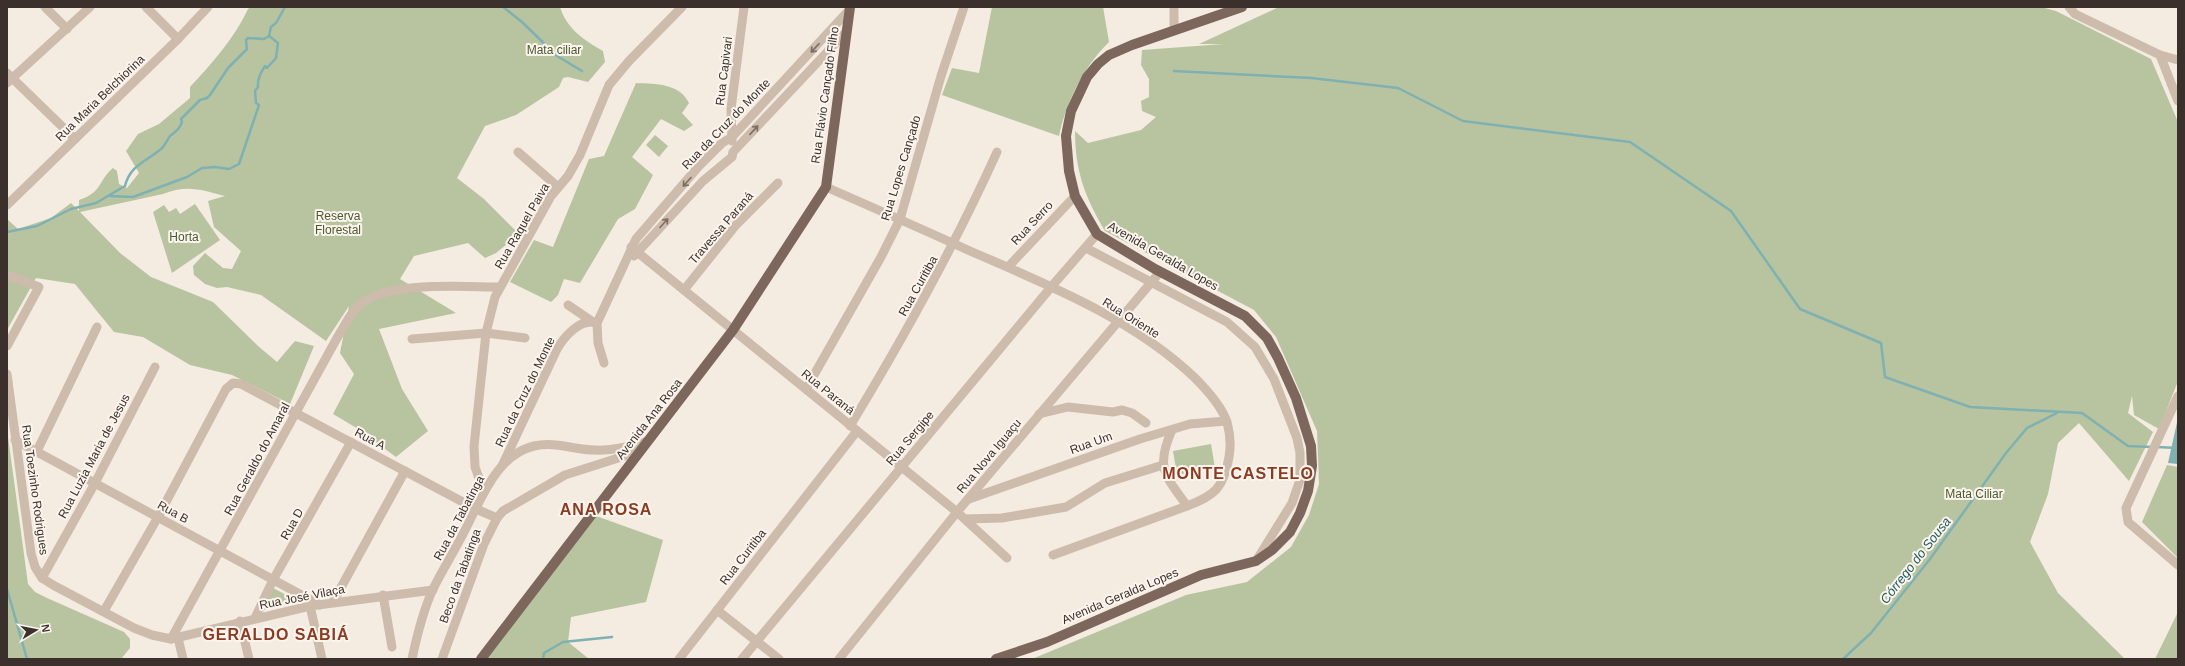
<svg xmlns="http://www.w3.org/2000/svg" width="2185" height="666" viewBox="0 0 2185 666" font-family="Arial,sans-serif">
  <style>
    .green { fill: #b8c4a0 }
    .water { fill: #7fb0b2 }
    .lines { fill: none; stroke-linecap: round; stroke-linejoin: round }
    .stream { stroke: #7fb0b2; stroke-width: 2.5 }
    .minor { stroke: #cdbbac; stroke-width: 9 }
    .major { stroke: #7d675c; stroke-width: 10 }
    .oneway { stroke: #7d6f65 }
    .labels { text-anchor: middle; stroke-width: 4; stroke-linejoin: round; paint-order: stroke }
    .park-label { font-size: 12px; fill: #4a5a2e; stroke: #fbf5ee }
    .street-label { font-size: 12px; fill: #3b302b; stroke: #fbf5ee }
    .water-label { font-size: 13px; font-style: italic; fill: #1f5a5e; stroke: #fbf5ee }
    .district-label { font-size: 16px; font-weight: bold; letter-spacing: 1px; fill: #8c3b22; stroke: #fbf5ee }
  </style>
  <rect width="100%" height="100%" fill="#f4ebe1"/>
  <!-- green -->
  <g class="green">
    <path d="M251,7H560C566,28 585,41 603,51L605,62L588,82L568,77L563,78L559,87L516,115L485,126L457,178L484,199L519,234L496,253L485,258L468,243L414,256L400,279L456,313L379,329L402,389L428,431L396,457L355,427L333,414L354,374L340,353L349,306L326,341L261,295L227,287L217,288L205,284L194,275L193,266L205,253L223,268L232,269L241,251L214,227L208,201L225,196C203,190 186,184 163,194L80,212L120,253L151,277L213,302L258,346L277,362L295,341L314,346L290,404L232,375L190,365L143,337L114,332L75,284L36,278L7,330V219L18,229L51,218L71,203L79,211V200C103,192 97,182 113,168L117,171L119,184L127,188L139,173L126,151L138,134L159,124L190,98V87C212,63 234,39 248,9Z"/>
    <path d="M992,7H1103L1109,42C1084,66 1066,102 1059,136L942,95L952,68L979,73Z"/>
    <path d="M1279,7H2041L2056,11L2151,59L2178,122V381L2159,429L2134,415L2132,396L2128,413L2153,432L2129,481L2079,423L2058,443L2048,494L2030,542L2058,593L2125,659H1032L1186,595L1247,582L1291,547L1309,515L1319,484L1317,431L1276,337L1254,310L1105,231C1085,197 1075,171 1075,131L1088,143L1141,130L1156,117L1142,111L1141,101L1149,97V79L1141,65L1142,50L1224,44H1199Z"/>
    <path d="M636,83C656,84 679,83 689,103L682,113L693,125L684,131L661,119L632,157L653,175L635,209L618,219L580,283L564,279L558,295L551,302L510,282L534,240L553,247L589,159L604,156Z"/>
    <polygon points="655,135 668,146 659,157 646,145"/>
    <polygon points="195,204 220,240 172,273 153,212 164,205 169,212 176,208 180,214"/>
    <polygon points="7,429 28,584 35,592 47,598 124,632 130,639 130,648 121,659 7,659"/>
    <polygon points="1211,444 1215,468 1177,475 1173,451"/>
    <polygon points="2167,465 2178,467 2178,558 2142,522"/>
    <polygon points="596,516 663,540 646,602 571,617 568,642 589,659 486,659"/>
    <polygon points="273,588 298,601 263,610"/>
    <polygon points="2178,612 2178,659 2155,659"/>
  </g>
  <!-- water -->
  <polygon class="water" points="2178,418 2178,464 2168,463"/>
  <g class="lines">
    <!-- stream -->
    <g class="stream">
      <polyline points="503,7 522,22 557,56 582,71"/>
      <polyline points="1174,71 1311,78 1398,88 1463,121 1630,142 1731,211 1800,309 1881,343 1885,377 1970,407 2082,413 2128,446 2152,447"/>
      <path d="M110,196L133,197L187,177L202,168L215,167L229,169L239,164L259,105L256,103L255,91L258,87C257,80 261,72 265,66L267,68L276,58L278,43L269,36L271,27L276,23L285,7"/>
      <path d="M7,232L37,226L71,209L96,203L125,186C130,165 147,161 161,149C165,146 167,140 170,136C176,131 179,130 182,122L181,119L200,100L207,98L210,95L228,68L247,49L246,40L248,38L264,39L269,36"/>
      <polyline points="2157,447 2178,448"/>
      <polyline points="7,589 27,659"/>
      <polyline points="543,659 544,653 563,642 612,637"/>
      <polyline points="1843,659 1871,633 1930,559 2006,453 2027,428 2057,413"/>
    </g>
    <!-- minor -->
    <g class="minor">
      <polyline points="45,7 67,29"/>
      <polyline points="146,7 178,39"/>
      <polyline points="1174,7 1174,30"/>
      <polyline points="2069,7 2075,14 2160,55 2178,60"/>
      <polyline points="2160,55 2178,101"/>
      <polyline points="7,73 75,139"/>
      <polyline points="7,83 90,7"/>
      <polyline points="732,141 731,109 744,7"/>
      <polyline points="518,152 558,187"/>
      <path d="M826,187C874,208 922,229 970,251C1048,285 1132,318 1195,378C1207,390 1221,405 1227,422C1230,433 1231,446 1229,457C1224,488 1214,496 1187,506C1165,475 1155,468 1172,430"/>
      <polyline points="7,205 178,39 208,7"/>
      <polyline points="631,247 957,512 1007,558"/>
      <polyline points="1086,248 1227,322 1255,347 1274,379 1297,438 1300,453 1300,480 1292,503 1256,561"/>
      <polyline points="634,256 703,181 732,157 733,152 847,31"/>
      <polyline points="1008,267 1075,196"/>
      <polyline points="7,275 39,287 7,346"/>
      <polyline points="684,290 736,225 778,183"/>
      <polyline points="568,305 593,322"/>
      <polyline points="597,323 598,343 604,363"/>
      <polyline points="412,339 486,333 525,338"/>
      <polyline points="7,374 31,553 35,567 42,578 53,585 134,628 152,635 171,639 310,606 433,590"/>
      <polyline points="806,389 881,257 900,219 941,76 964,7"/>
      <polyline points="2178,396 2126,508 2128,522 2178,565"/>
      <polyline points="1039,414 1068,407 1113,412 1122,410 1132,413 1146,423"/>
      <path d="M850,426C904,337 954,247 997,152"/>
      <polyline points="15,440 320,605"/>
      <polyline points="37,451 97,327"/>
      <path d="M502,466L557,349C564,337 581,317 597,323L636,239L699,166L722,143L732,137L850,9"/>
      <polyline points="484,492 475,467 474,446 486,333 495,297 551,196 568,176 580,155 609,85 629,61 682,7"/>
      <polyline points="969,499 1140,439 1190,424 1226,421"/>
      <polyline points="965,519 1002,518 1066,507 1105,483 1163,465"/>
      <polyline points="1053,555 1187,506"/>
      <polyline points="42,578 95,483 155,367"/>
      <polyline points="383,595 392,647"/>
      <polyline points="333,602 405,471"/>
      <polyline points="310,606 322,659"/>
      <polyline points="717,610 779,659"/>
      <polyline points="104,611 158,517 226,389 233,383 241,384 476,509 497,518"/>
      <polyline points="255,618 273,580 351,442"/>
      <polyline points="240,621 249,659"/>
      <polyline points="178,638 183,659"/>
      <path d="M171,639L337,338C344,327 351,311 362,303C392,281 463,287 500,287"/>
      <path d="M412,659C417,635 423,611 433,589C443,569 455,550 465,530C481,500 496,455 534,446C555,441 574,450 595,450C613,451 631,446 648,441"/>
      <polyline points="442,659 484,544 497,518 503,511 565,475 640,451"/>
      <polyline points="679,659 857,431"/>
      <polyline points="742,659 1052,286 1097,234"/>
      <polyline points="839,659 957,512 1160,272"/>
    </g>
    <!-- major -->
    <g class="major">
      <polyline points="481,659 733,330 826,187 850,7"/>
      <polyline points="996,659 1047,642 1201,575 1256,561 1272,550 1290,532 1300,513 1308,491 1312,466 1311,446 1296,398 1278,358 1267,338 1245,316 1155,269 1097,234 1075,196 1069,171 1066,136 1071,111 1087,77 1098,64 1109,55 1132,45 1242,7"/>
    </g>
  </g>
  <!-- one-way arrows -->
  <defs><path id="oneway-shaft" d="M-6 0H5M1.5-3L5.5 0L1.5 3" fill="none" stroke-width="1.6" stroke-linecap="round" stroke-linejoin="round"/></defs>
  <g class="oneway">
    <use href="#oneway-shaft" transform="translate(815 48) rotate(133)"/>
    <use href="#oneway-shaft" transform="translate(754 130) rotate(-47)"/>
    <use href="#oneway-shaft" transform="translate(687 182) rotate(132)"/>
    <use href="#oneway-shaft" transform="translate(664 223) rotate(-48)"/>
  </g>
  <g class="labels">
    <!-- park labels -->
    <g class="park-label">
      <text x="554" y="54">Mata ciliar</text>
      <text x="338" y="220">Reserva<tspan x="338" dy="14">Florestal</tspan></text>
      <text x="184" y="241">Horta</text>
      <text x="1974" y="498">Mata Ciliar</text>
    </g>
    <!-- street labels -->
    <g class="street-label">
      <text transform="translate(724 71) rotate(-83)" y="4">Rua Capivari</text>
      <text transform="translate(825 95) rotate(-82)" y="4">Rua Flávio Cançado Filho</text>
      <text transform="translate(100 98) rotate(-44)" y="4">Rua Maria Belchiorina</text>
      <text transform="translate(726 124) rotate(-46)" y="4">Rua da Cruz do Monte</text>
      <text transform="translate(901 168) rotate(-73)" y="4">Rua Lopes Cançado</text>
      <text transform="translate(1032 223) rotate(-47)" y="4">Rua Serro</text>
      <text transform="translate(522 226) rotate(-60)" y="4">Rua Raquel Paiva</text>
      <text transform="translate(721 228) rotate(-49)" y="4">Travessa Paraná</text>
      <text transform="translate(1163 256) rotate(30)" y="4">Avenida Geralda Lopes</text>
      <text transform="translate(918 286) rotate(-61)" y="4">Rua Curitiba</text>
      <text transform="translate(1131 318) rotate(32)" y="4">Rua Oriente</text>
      <text transform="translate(525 392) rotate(-64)" y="4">Rua da Cruz do Monte</text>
      <text transform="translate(828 392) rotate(39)" y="4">Rua Paraná</text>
      <text transform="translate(649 419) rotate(-52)" y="4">Avenida Ana Rosa</text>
      <text transform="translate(910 438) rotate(-50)" y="4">Rua Sergipe</text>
      <text transform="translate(370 439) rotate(28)" y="4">Rua A</text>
      <text transform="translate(1091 443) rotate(-20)" y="4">Rua Um</text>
      <text transform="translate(94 456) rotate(-62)" y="4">Rua Luzia Maria de Jesus</text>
      <text transform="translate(989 456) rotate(-50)" y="4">Rua Nova Iguaçu</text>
      <text transform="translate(257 459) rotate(-62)" y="4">Rua Geraldo do Amaral</text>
      <text transform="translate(35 490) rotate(82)" y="4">Rua Toezinho Rodrigues</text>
      <text transform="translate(173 512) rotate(29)" y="4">Rua B</text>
      <text transform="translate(459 518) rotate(-62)" y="4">Rua da Tabatinga</text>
      <text transform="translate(292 524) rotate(-61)" y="4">Rua D</text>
      <text transform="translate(743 557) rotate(-52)" y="4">Rua Curitiba</text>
      <text transform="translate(460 576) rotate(-70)" y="4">Beco da Tabatinga</text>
      <text transform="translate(1120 596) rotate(-23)" y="4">Avenida Geralda Lopes</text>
      <text transform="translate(302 597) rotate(-11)" y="4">Rua José Vilaça</text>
    </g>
    <!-- water labels -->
    <g class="water-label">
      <text transform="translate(1915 560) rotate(-52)" y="5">Córrego do Sousa</text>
    </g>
    <!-- district labels -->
    <g class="district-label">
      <text x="1238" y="479">MONTE CASTELO</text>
      <text x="606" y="515">ANA ROSA</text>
      <text x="276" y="640">GERALDO SABIÁ</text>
    </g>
  </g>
  <!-- border -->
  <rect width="2185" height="666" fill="none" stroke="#3b302b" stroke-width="16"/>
  <!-- north arrow -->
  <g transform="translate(36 630) rotate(80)" stroke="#fbf5ee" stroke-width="3" paint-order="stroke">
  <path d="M0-3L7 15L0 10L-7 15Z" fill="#3b302b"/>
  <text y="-6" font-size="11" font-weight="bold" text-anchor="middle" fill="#3b302b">N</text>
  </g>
</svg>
